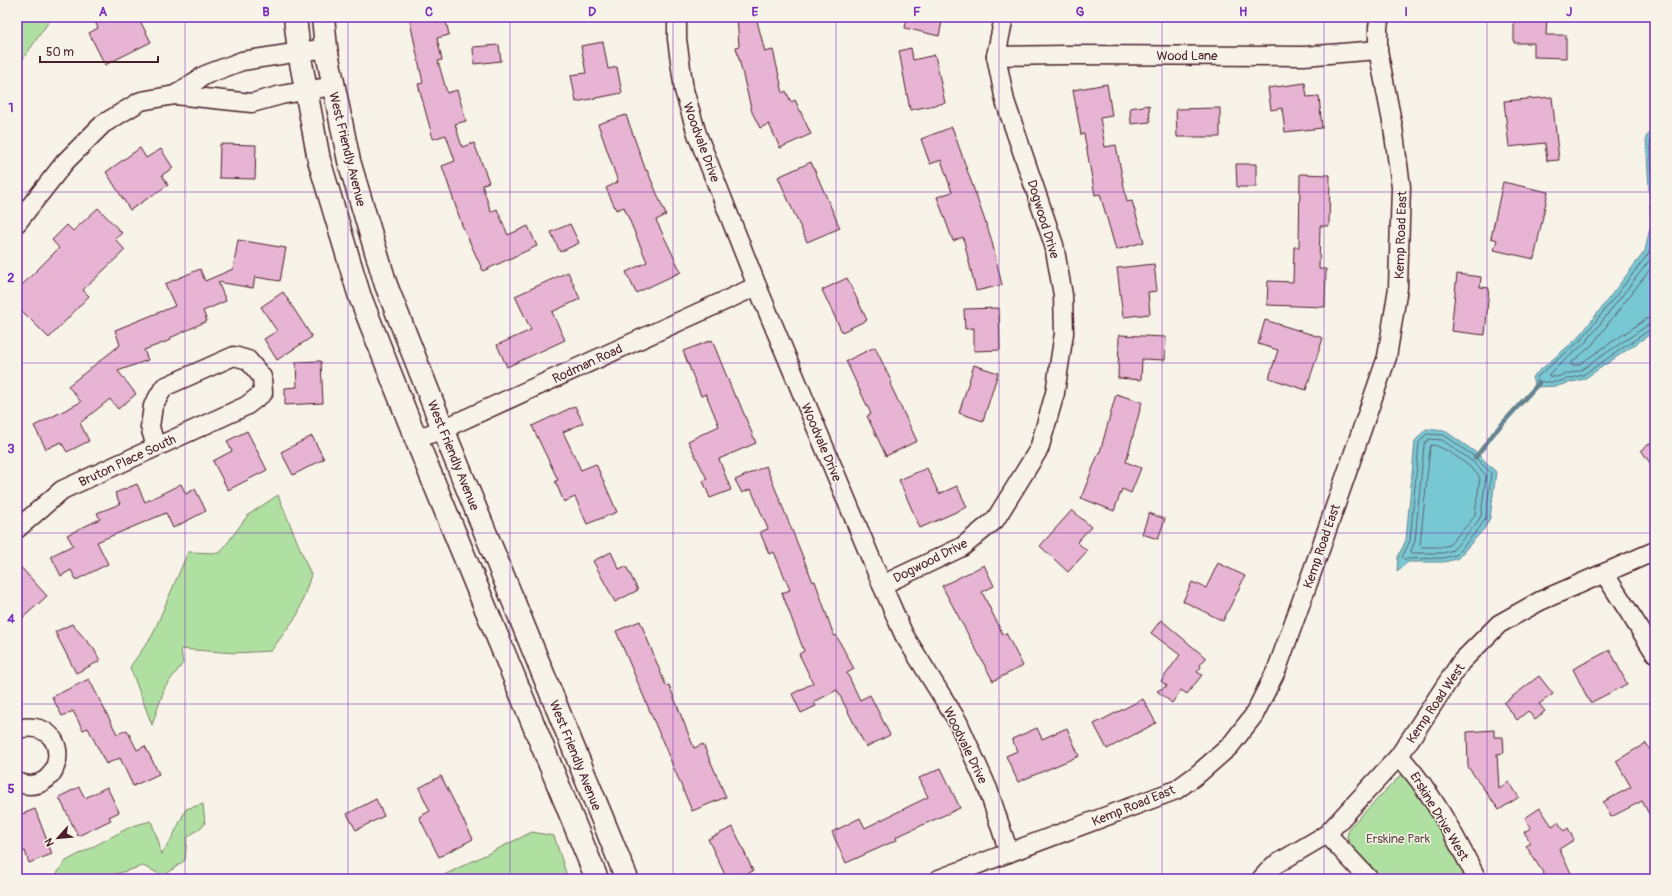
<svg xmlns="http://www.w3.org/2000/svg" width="1672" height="896" viewBox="0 0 1672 896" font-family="Pangolin,sans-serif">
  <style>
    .green { fill: #afe0a1; stroke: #7c8066 }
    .water { fill: #78c8d4; stroke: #668490 }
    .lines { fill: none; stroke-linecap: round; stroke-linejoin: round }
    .shore { stroke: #5c636f; stroke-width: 1 }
    .stream { stroke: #668490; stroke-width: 4.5 }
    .building { fill: #e7b5d3; stroke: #4a1f2b }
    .minor-casing { stroke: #4a1f2b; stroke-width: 21 }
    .major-casing { stroke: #4a1f2b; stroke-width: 25 }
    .minor { stroke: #f7f3e8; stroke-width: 18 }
    .major { stroke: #f7f3e8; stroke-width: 22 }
    .grid { fill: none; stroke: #7b2cbf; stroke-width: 1; stroke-opacity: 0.55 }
    .labels { text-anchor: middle; stroke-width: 3; stroke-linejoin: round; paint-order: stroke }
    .street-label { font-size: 13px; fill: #4a1f2b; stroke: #f7f3e8 }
    .park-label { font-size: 13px; fill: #634f48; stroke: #f7f3e8 }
    .neatline { fill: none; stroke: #7b2cbf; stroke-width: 1.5 }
    .grid-label { font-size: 13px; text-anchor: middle; font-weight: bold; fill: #7b2cbf }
  </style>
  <rect width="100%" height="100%" fill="#f7f3e8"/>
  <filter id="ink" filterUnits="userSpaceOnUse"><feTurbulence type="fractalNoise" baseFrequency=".025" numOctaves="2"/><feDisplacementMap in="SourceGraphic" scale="8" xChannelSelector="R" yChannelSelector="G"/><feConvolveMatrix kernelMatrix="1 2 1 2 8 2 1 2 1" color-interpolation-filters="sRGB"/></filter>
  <g filter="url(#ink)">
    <!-- green -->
    <g class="green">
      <polygon points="17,17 52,17 23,59 17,55"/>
      <polygon points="278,495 311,575 298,614 271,651 235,653 181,649 183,663 165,687 152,725 130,667 152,636 188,552 220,553 248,515"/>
      <polygon points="1405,771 1469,879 1381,879 1351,846 1347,837 1349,828"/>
      <polygon points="203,804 205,824 187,838 185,860 164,876 143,866 99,879 53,879 66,861 132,826 151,821 159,843 161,855 172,838 186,809"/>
      <polygon points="532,832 554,836 568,879 436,879"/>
    </g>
    <!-- water -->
    <g class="water">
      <polygon points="1655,127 1655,331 1584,379 1557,386 1535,387 1532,377 1579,337 1645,251 1651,223 1646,137"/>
      <polygon points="1426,429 1445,431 1478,454 1496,472 1490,518 1484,529 1457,559 1444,562 1408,562 1397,571 1398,557 1406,540 1415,441"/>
    </g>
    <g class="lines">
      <!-- shore -->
      <g class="shore">
        <polyline points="1655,133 1650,139 1655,223 1649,253 1582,339 1537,377 1537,382 1557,382 1583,375 1651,329 1655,328"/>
        <polyline points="1655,249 1652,257 1586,342 1549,374 1549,376 1556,377 1581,370 1648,325 1655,323"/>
        <polyline points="1655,263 1591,346 1571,363 1571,365 1578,365 1646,319 1655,317"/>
        <polygon points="1427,434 1444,435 1475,457 1491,473 1486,517 1480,527 1456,555 1443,558 1404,559 1402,557 1410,541 1419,443"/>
        <polygon points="1429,439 1442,440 1472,461 1486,475 1481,516 1476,524 1453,550 1443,553 1412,553 1411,551 1415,541 1424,445"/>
        <path d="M1432,445C1445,446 1473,467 1480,478L1475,514L1471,521L1449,545L1442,547H1422L1420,545L1430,448Z"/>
      </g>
      <!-- stream -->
      <polyline class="stream" points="1475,458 1494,433 1539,383"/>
    </g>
    <!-- building -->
    <g class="building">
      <polygon points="93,17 138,17 151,42 105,65 89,33 98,28"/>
      <polygon points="409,17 435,17 437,23 446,21 449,35 437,38 442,60 438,61 447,93 457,90 466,121 455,124 462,147 474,143 489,182 482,185 491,212 497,209 508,235 528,226 537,246 483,271 462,225 442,166 455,161 446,135 433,139 418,84 423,83"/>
      <polygon points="737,17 756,17 765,52 773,50 783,93 786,91 791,102 795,100 811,134 780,148 769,124 760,128 752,112 736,47 739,46"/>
      <polygon points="907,17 943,17 939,36 905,28"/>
      <polygon points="1514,17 1547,17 1546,35 1566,35 1566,58 1534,57 1534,43 1514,43"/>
      <polygon points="603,42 608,69 617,67 622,93 576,102 571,75 586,73 581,46"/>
      <polygon points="499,45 501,61 474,64 473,47"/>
      <polygon points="911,48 913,60 935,55 945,103 910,110 899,51"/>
      <polygon points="1305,83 1307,97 1319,96 1322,128 1285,132 1282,108 1271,110 1268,88"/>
      <polygon points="1107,84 1112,116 1100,118 1105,147 1116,145 1127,202 1132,201 1144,242 1116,250 1100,194 1095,195 1084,134 1081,135 1073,90"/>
      <polygon points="1552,97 1559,160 1547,161 1545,143 1509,147 1504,101"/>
      <polygon points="1149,105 1150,122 1131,124 1130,108"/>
      <polygon points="1220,108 1220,137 1177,137 1176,109"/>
      <polygon points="626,115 646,171 647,170 666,215 656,220 681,272 636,293 626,272 647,262 624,207 616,210 606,188 618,182 598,124"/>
      <polygon points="952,127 991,238 1002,285 976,291 963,237 953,241 937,197 952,192 941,160 930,164 921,139"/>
      <polygon points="220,144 256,145 255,179 219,178"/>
      <polygon points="140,148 146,158 161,149 173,168 162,175 168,185 130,210 106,172"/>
      <polygon points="811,162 840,228 807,242 778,177"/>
      <polygon points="1236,164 1256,164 1256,187 1237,187"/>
      <polygon points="1300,174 1330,175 1329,226 1320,226 1319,269 1326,269 1325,307 1267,305 1268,281 1293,282 1294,247 1299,247"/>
      <polygon points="1503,182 1548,192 1534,259 1494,250 1497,240 1491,238"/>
      <polygon points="98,208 122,233 115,239 125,250 83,290 89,296 49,338 17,306 17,290 59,248 52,240 67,225 73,231"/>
      <polygon points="570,224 579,243 560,252 551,232"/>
      <polygon points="238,240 286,248 280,281 255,277 253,288 218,282 226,301 203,311 207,321 170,338 171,340 144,350 148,360 118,371 136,394 118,409 110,399 80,423 89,441 67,452 61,442 46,449 34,426 81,402 68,386 120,345 115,330 175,306 165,284 200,269 205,281 233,269"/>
      <polygon points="1154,264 1157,291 1148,292 1150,314 1123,317 1117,268"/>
      <polygon points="568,272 580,299 552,312 565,340 507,367 497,345 531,330 515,296"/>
      <polygon points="1457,274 1481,277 1480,287 1489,288 1485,335 1451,331"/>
      <polygon points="847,278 867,320 842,332 822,290"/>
      <polygon points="283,292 312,337 277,360 264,339 277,331 261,307"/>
      <polygon points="999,308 1000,350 974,351 974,328 965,329 964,309"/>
      <polygon points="1265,320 1323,338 1306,390 1269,378 1278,350 1258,344"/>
      <polygon points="1119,335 1166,337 1165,360 1142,359 1141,380 1118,378"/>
      <polygon points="712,340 735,397 737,397 756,443 719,459 731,490 710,498 703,481 707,479 688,441 719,426 706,394 701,396 683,351"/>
      <polygon points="875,347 892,383 890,384 917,441 886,456 867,416 871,414 846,361"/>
      <polygon points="321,361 323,403 285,405 285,388 297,387 296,362"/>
      <polygon points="974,365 998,373 983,421 959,413"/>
      <polygon points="1116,394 1142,402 1126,462 1141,468 1131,493 1122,489 1114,511 1081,498 1099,452 1100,452"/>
      <polygon points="575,406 583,423 563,432 581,470 596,464 617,512 587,524 575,497 564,502 555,481 558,480 532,426"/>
      <polygon points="247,431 267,470 228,490 213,461 232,451 227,441"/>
      <polygon points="312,436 324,459 293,475 281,452"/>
      <polygon points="1655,440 1655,470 1641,450"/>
      <polygon points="766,466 813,582 815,581 834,636 836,635 854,669 847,673 860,700 870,695 890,735 866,747 837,690 814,702 816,706 801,713 792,694 813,683 799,654 804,651 782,593 790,590 774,552 769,554 760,532 768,529 751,489 742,493 735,480"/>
      <polygon points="927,468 939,494 957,486 967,507 920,528 899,480"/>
      <polygon points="137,484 145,502 181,484 186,494 195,489 206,511 173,528 166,513 97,542 108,564 76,580 71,570 61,576 51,556 73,545 67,535 100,519 97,513 120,504 115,493"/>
      <polygon points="1072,510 1091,527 1077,542 1087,551 1068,572 1040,546"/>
      <polygon points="1149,513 1165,519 1158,539 1142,534"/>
      <polygon points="611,552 619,569 626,566 638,590 615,602 593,561"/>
      <polygon points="17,563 47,596 17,623"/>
      <polygon points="1218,563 1245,576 1223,621 1183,601 1192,582 1206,588"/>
      <polygon points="984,565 994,586 982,592 1003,635 1006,633 1023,666 993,681 942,586"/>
      <polygon points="1161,620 1206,658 1200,665 1201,667 1197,672 1202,675 1187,694 1181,690 1172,703 1157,691 1167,686 1161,681 1180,655 1151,633"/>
      <polygon points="640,621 666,686 669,685 694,748 703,744 726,797 692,811 616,631"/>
      <polygon points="72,624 94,649 100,661 76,673 55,632"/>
      <polygon points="1610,650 1627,684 1590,703 1573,669"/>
      <polygon points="1539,676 1553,694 1539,704 1545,711 1535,720 1528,711 1517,720 1504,703"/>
      <polygon points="89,679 117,734 127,730 137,750 145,746 159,774 133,786 120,758 106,764 88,728 83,730 73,711 62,716 52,697"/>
      <polygon points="1143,699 1156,723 1107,749 1094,724"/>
      <polygon points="1037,728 1042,739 1067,728 1079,756 1018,782 1006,756 1017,751 1012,739"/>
      <polygon points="1494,730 1494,737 1503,737 1504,753 1497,754 1499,789 1509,782 1519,797 1499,810 1468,767 1467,732"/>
      <polygon points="1646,743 1655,758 1655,825 1642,801 1611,817 1603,802 1631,787 1616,761"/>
      <polygon points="941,768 960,808 896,837 897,840 846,863 832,832 860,818 865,828 928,797 919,778"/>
      <polygon points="441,776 473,839 439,857 419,817 430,811 419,788"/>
      <polygon points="79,787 85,798 107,787 119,812 109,817 111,820 78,836 59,797"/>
      <polygon points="376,799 384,816 356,830 347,814"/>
      <polygon points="1540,808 1552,826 1558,822 1564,831 1568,828 1574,840 1559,849 1574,879 1547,879 1526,846 1531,843 1524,832 1531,828 1525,818"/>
      <polygon points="35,809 52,854 29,863 25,851 17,854 17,816"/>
      <polygon points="733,827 753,871 738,878 735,873 726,877 708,839"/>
    </g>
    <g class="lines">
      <defs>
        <g id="minor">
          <polyline points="677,17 677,39 684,90 697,134 757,286 882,585 904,635 958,722 988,789 1009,853"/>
          <polyline points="996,56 1066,55 1304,56 1378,50"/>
          <polyline points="175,95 205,75 242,61 326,48"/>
          <polyline points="17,223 65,162 103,124 141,101 175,95 252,103 281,95 333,86"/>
          <polyline points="416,439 443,429 757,286"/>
          <polyline points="17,529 62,490 246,406 263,393 262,377 248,360 234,356 164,387 153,406 150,427 156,447"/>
          <polyline points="1604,573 1655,653"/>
          <polyline points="882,585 962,547 995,520 1039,449 1055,393 1064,333 1063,295 1054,245 1005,101 996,56 1004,17"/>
          <path d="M17,730C23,727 29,727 35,728C74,735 58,799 17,782"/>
          <path d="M1399,756C1432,791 1455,837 1477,879"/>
          <polyline points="1327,834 1369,879"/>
          <polyline points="939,879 1176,790 1198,774 1230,746 1254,715 1277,669 1321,547 1387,357 1398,288 1401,187 1393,127 1378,50 1378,27 1380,17"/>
          <polyline points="1261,879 1273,866 1327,834 1399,756 1461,662 1499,624 1540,601 1655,551"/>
        </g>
        <g id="major">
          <polyline points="295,17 299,52 319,160 359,294 416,439 597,879"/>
          <polyline points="323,17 326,48 349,161 386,285 443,429 627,879"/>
        </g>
      </defs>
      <!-- minor casing -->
      <use href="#minor" class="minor-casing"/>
      <!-- major casing -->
      <use href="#major" class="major-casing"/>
      <!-- minor -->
      <use href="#minor" class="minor"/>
      <!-- major -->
      <use href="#major" class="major"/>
    </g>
  </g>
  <!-- grid -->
  <path class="grid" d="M185,17V879M348,17V879M510,17V879M673,17V879M836,17V879M999,17V879M1162,17V879M1324,17V879M1487,17V879M17,192H1655M17,363H1655M17,533H1655M17,704H1655"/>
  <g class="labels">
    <!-- street labels -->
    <g class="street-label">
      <text x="1187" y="60">Wood Lane</text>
      <text transform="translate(702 142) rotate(70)" y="5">Woodvale Drive</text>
      <text transform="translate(348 149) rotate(76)" y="5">West Friendly Avenue</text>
      <text transform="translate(1044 219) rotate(73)" y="5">Dogwood Drive</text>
      <text transform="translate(1400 235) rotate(-88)" y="5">Kemp Road East</text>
      <text transform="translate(587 363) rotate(-25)" y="5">Rodman Road</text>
      <text transform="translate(822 442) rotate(67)" y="5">Woodvale Drive</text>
      <text transform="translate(454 455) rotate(68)" y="5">West Friendly Avenue</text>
      <text transform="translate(127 460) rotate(-25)" y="5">Bruton Place South</text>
      <text transform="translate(1321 546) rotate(-71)" y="5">Kemp Road East</text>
      <text transform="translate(930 560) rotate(-27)" y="5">Dogwood Drive</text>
      <text transform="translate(1435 703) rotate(-56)" y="5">Kemp Road West</text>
      <text transform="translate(966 745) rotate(64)" y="5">Woodvale Drive</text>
      <text transform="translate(576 755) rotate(68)" y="5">West Friendly Avenue</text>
      <text transform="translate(1133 805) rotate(-22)" y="5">Kemp Road East</text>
      <text transform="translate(1440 816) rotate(59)" y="5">Erskine Drive West</text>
    </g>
    <!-- park labels -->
    <g class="park-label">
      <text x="1398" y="843">Erskine Park</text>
    </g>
  </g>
  <!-- margin -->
  <rect width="1672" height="896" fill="none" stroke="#f7f3e8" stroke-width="44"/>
  <!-- north arrow -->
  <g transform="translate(58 838) rotate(243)" stroke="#f7f3e8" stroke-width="3" paint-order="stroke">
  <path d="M0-3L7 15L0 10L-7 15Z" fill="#4a1f2b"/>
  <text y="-6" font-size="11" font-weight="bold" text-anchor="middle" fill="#4a1f2b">N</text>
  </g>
  <!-- scale -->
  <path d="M40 56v6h118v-6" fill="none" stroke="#4a1f2b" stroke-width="2"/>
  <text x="46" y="56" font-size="12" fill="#4a1f2b" stroke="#f7f3e8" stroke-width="3" paint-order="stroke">50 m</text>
  <rect x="22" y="22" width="1628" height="852" class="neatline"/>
  <g class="grid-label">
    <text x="103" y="16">A</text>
    <text x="266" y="16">B</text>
    <text x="429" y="16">C</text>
    <text x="592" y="16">D</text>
    <text x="755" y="16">E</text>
    <text x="917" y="16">F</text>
    <text x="1080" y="16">G</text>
    <text x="1243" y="16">H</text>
    <text x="1406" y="16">I</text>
    <text x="1569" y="16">J</text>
    <text x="11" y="112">1</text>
    <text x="11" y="282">2</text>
    <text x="11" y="453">3</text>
    <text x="11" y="623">4</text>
    <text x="11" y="793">5</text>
  </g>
</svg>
